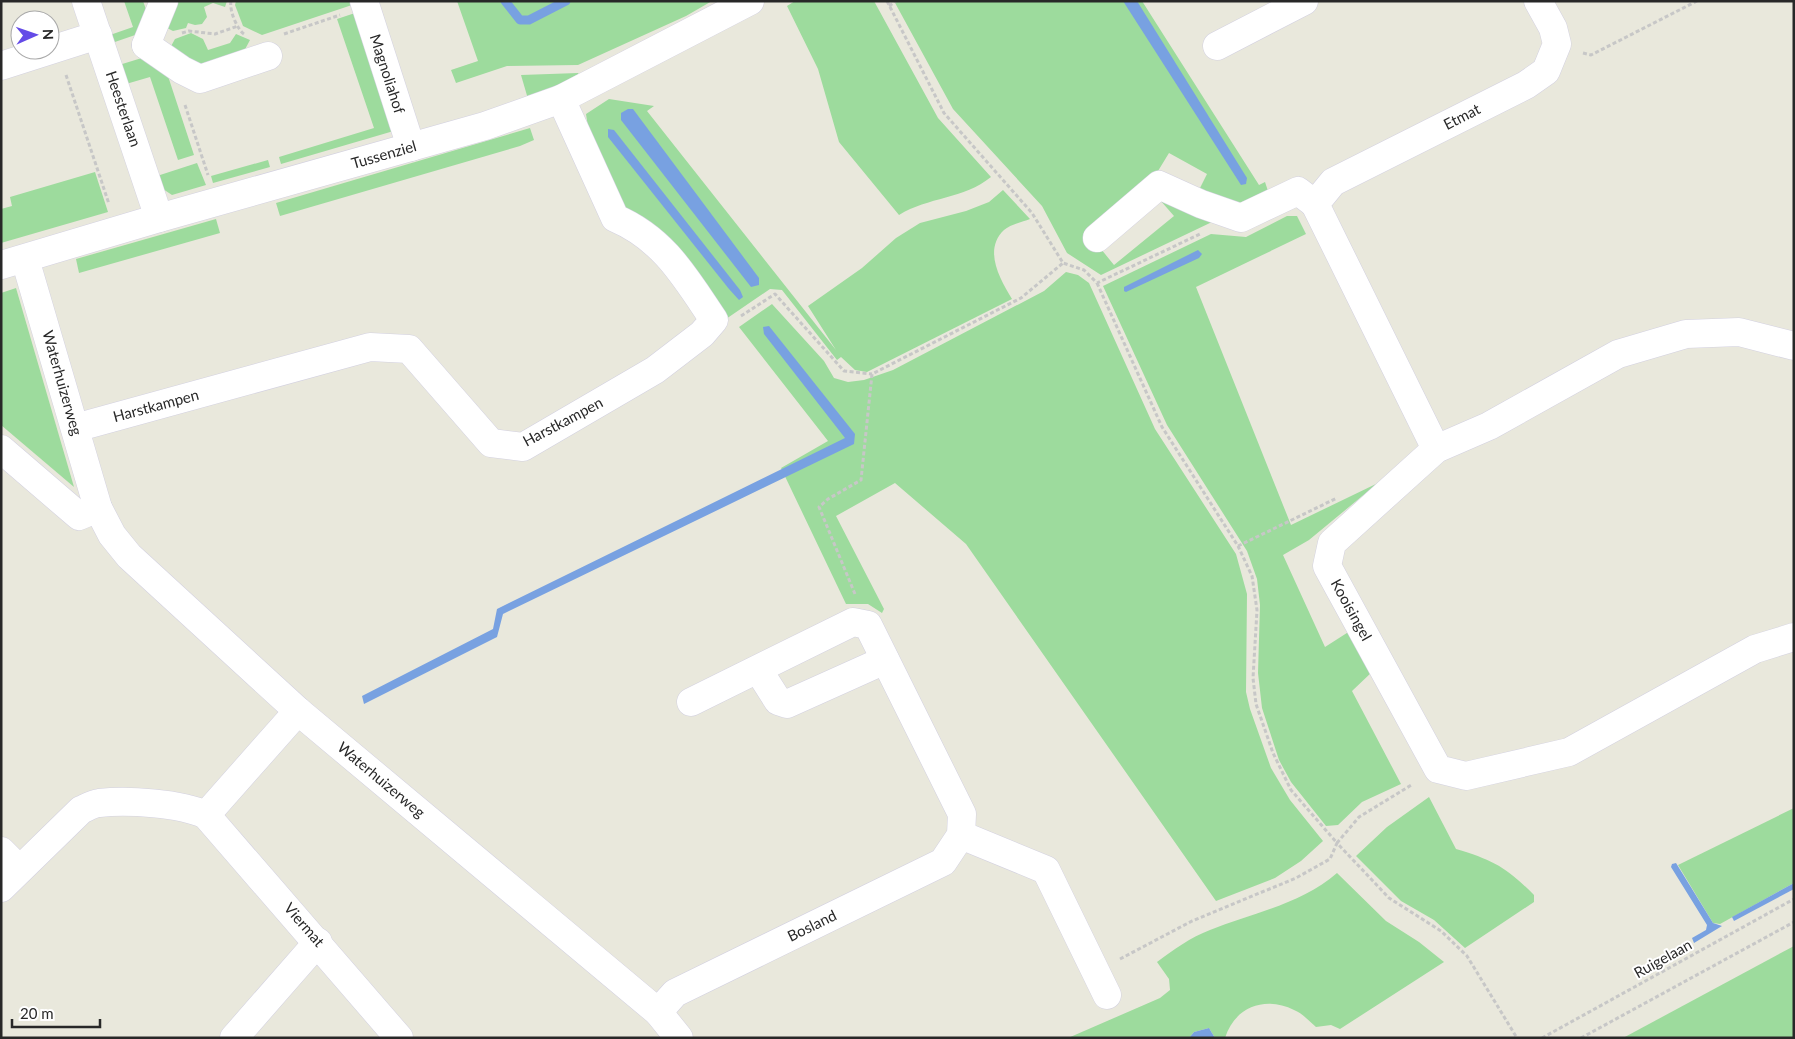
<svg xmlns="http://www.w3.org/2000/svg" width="1795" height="1039" viewBox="0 0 1795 1039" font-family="Lato,sans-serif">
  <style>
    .green { fill: #9ddb9d }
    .water { fill: #78a1e1 }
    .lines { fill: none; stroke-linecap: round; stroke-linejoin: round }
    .stream { stroke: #78a1e1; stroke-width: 9 }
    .minor-casing { stroke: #d3d1e0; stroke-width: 29 }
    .path { stroke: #c7c7c7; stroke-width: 3; stroke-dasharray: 4 2.5; stroke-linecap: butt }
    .minor { stroke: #fff; stroke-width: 28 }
    .labels { text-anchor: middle; stroke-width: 4; stroke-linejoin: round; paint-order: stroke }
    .street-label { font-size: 15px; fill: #282828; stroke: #fff }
  </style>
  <rect width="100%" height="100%" fill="#e9e8dc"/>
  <!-- green -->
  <g class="green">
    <polygon points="124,1 143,1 148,15 138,34 112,43 110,35 133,27"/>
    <polygon points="176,1 227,1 225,7 213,3 204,7 207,17 202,24 195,25 188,23 186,28 173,31 163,26"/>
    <polygon points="236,1 353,1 355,4 262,35 243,26 235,5"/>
    <polygon points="457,1 712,1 686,16 578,65 507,66 456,83 451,70 478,61"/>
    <path d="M795,1H874L938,118L991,177C964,199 928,197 899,215L839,142L818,69L787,6Z"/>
    <polygon points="894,1 1142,1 1259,185 1265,182 1268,191 1237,207 1198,192 1207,174 1169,153 1158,171 1088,233 1114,265 1174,216 1160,200 1212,222 1101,275 1067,253 1042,206 953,109"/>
    <polygon points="358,12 397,130 281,164 279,157 374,128 337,19"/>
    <polygon points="191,33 203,39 208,50 230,43 236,34 250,40 242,55 203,69 170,48 175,39"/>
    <polygon points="145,57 166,70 194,155 178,160 150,77 126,84 119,65"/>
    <polygon points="578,73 579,75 528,99 521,75"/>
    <path d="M609,99L654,106L647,111L836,350L808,306L862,268L896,238L920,223L966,211L989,202L1003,190L1030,219C1022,222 1010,225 1004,230C983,250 1000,279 1012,299L867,372L855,370L841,357L837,360L782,290L770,289L726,319L629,217L588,127L586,114Z"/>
    <polygon points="530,128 534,140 520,146 280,216 276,203"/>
    <polygon points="268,160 270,167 213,183 211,176"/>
    <polygon points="197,163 206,185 172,195 163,189 157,176"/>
    <polygon points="95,172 108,212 1,243 1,209 12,206 10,197"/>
    <polygon points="1287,216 1297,216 1306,234 1196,287 1291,525 1378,483 1309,540 1283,555 1325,647 1350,631 1372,672 1352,691 1401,784 1362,802 1338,825 1326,826 1291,782 1279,760 1262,708 1258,673 1260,605 1257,579 1247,551 1167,425 1103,286 1211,234 1246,237"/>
    <polygon points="216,219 220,233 79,273 76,259"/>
    <polygon points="1066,272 1078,275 1089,283 1155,429 1236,554 1247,594 1246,692 1250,709 1271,768 1290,800 1323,841 1301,861 1275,878 1216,901 966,544 895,483 836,516 884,609 882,613 868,604 846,604 781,468 828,441 739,327 772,304 824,361 834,378 848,382 864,380 893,370 1044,291"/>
    <polygon points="16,288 74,487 1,425 1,293"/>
    <path d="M1429,797L1456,849C1493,860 1506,867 1534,895V902L1465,948L1434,920L1401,901L1356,856L1387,827Z"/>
    <polygon points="1794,808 1794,883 1720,924 1713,923 1678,865"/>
    <path d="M1337,873L1386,921L1419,942L1444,962L1340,1029L1331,1025L1316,1027C1309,1021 1302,1013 1294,1010C1266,996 1235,1006 1225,1038H1215L1209,1028L1194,1032L1189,1038H1068L1160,998L1170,990L1169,979L1157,962C1173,950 1191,937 1210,930C1252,913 1302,904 1337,873Z"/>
    <polygon points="1794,946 1794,1038 1623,1038"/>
  </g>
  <!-- water -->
  <g class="water">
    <polygon points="1123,1 1137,1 1247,178 1246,184 1241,185"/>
    <polygon points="628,109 633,109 759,278 759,285 751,287 621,120 621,113"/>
    <polygon points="608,129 614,130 740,290 743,297 739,300 729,289 608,137"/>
    <polygon points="1198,250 1202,254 1199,258 1126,292 1124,291 1124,287"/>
    <polygon points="769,326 855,434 854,444 503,614 497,637 364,704 362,696 493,629 497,609 845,438 764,334 763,327"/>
    <polygon points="1676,863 1713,923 1722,926 1694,943 1692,938 1706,930 1707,925 1671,867 1672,864"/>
    <polygon points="1794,883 1794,889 1734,921 1732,917"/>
    <polygon points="1209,1028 1215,1038 1189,1038 1194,1032"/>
  </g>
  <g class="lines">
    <!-- stream -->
    <polyline class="stream" points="505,1 520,20 529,20 566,1"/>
    <defs>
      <g id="minor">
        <polyline points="86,1 159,218"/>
        <polyline points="364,1 411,147"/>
        <polyline points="146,45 182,70 200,79 268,56"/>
        <polyline points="146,45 164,1"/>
        <polyline points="1217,46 1304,1"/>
        <polyline points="1,66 98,35"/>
        <polyline points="1097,238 1159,185 1201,204 1241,218 1298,191 1315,204"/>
        <polyline points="25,259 98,508 112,535 129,556 298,711 658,1012 679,1038"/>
        <polyline points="1,265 159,218 485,126 561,99 750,1"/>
        <polyline points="1794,346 1739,332 1686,334 1618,354 1489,426 1436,449 1332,543 1327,566 1438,769 1466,776 1569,752 1755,649 1794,637"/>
        <path d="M75,428L370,347L409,349L491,443L523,447L655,370L702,334L714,320C685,277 664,239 615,218L561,99"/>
        <polyline points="1,449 79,516 98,508"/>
        <polyline points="1436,449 1315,204 1333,182 1526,85 1546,71 1557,44 1553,28 1538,1"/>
        <polyline points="759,671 778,701 787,704 885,660"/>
        <polyline points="206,815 298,711"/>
        <polyline points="961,835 1046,870 1107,995"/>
        <polyline points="1,851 19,869"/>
        <path d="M1,888L81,810C86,808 92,804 99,803C128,800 180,803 206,815L399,1038"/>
        <polyline points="658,1012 675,993 943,862 961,835 962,814 868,625 853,622 691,702"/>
        <polyline points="234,1038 318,942"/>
      </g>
    </defs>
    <!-- minor casing -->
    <use href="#minor" class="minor-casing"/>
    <!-- path -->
    <g class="path">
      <path d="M231,1C229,10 237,29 244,34"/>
      <polyline points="887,1 944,113 1032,213 1063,263 1084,270 1097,283 1200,234"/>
      <polyline points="889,6 896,1"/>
      <polyline points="182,33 189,31 215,34 238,26"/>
      <polyline points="284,34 340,15"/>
      <polyline points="1583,53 1591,55 1697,1"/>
      <polyline points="66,75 109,204"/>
      <polyline points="185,105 208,175"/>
      <polyline points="1097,283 1162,427 1238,546 1252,576 1257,610 1253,678 1256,704 1273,753 1291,790 1337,843 1359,817 1413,784"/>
      <polyline points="741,316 775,294 844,371 872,374"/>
      <polyline points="1238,546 1337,498"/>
      <polyline points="855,594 819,507 828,499 861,480 872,374 1021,298 1063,263"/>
      <polyline points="1120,959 1192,921 1296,878 1330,859 1337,843 1389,898 1441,931 1467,956 1517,1038"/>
      <polyline points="1542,1038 1794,899"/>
      <polyline points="1581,1038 1794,922"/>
    </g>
    <!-- minor -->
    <use href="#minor" class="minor"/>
  </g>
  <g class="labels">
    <!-- street labels -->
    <g class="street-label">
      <text transform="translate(387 74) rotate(72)" y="5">Magnoliahof</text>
      <text transform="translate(123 109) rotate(71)" y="5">Heesterlaan</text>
      <text transform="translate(1462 117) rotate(-27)" y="5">Etmat</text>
      <text transform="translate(384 155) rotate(-16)" y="5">Tussenziel</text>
      <text transform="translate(62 383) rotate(74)" y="5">Waterhuizerweg</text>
      <text transform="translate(156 406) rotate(-15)" y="5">Harstkampen</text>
      <text transform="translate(563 422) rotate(-28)" y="5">Harstkampen</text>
      <text transform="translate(1351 610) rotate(61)" y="5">Kooisingel</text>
      <text transform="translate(381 780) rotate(40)" y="5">Waterhuizerweg</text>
      <text transform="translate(304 925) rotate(49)" y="5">Viermat</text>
      <text transform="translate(812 926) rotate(-26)" y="5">Bosland</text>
      <text transform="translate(1663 959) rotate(-29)" y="5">Ruigelaan</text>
    </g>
  </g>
  <!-- border -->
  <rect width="1795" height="1039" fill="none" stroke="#282828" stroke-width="5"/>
  <!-- north arrow -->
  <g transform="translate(35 35) rotate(88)"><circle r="24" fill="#ffffff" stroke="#a9a9a9"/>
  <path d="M0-4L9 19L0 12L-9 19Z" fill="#644be7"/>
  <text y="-8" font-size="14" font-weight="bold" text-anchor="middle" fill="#282828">N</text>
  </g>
  <!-- scale -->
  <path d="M12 1019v8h88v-8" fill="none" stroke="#282828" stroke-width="2.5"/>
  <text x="20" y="1019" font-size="15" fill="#282828" stroke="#ffffff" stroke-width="4" paint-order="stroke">20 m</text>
</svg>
